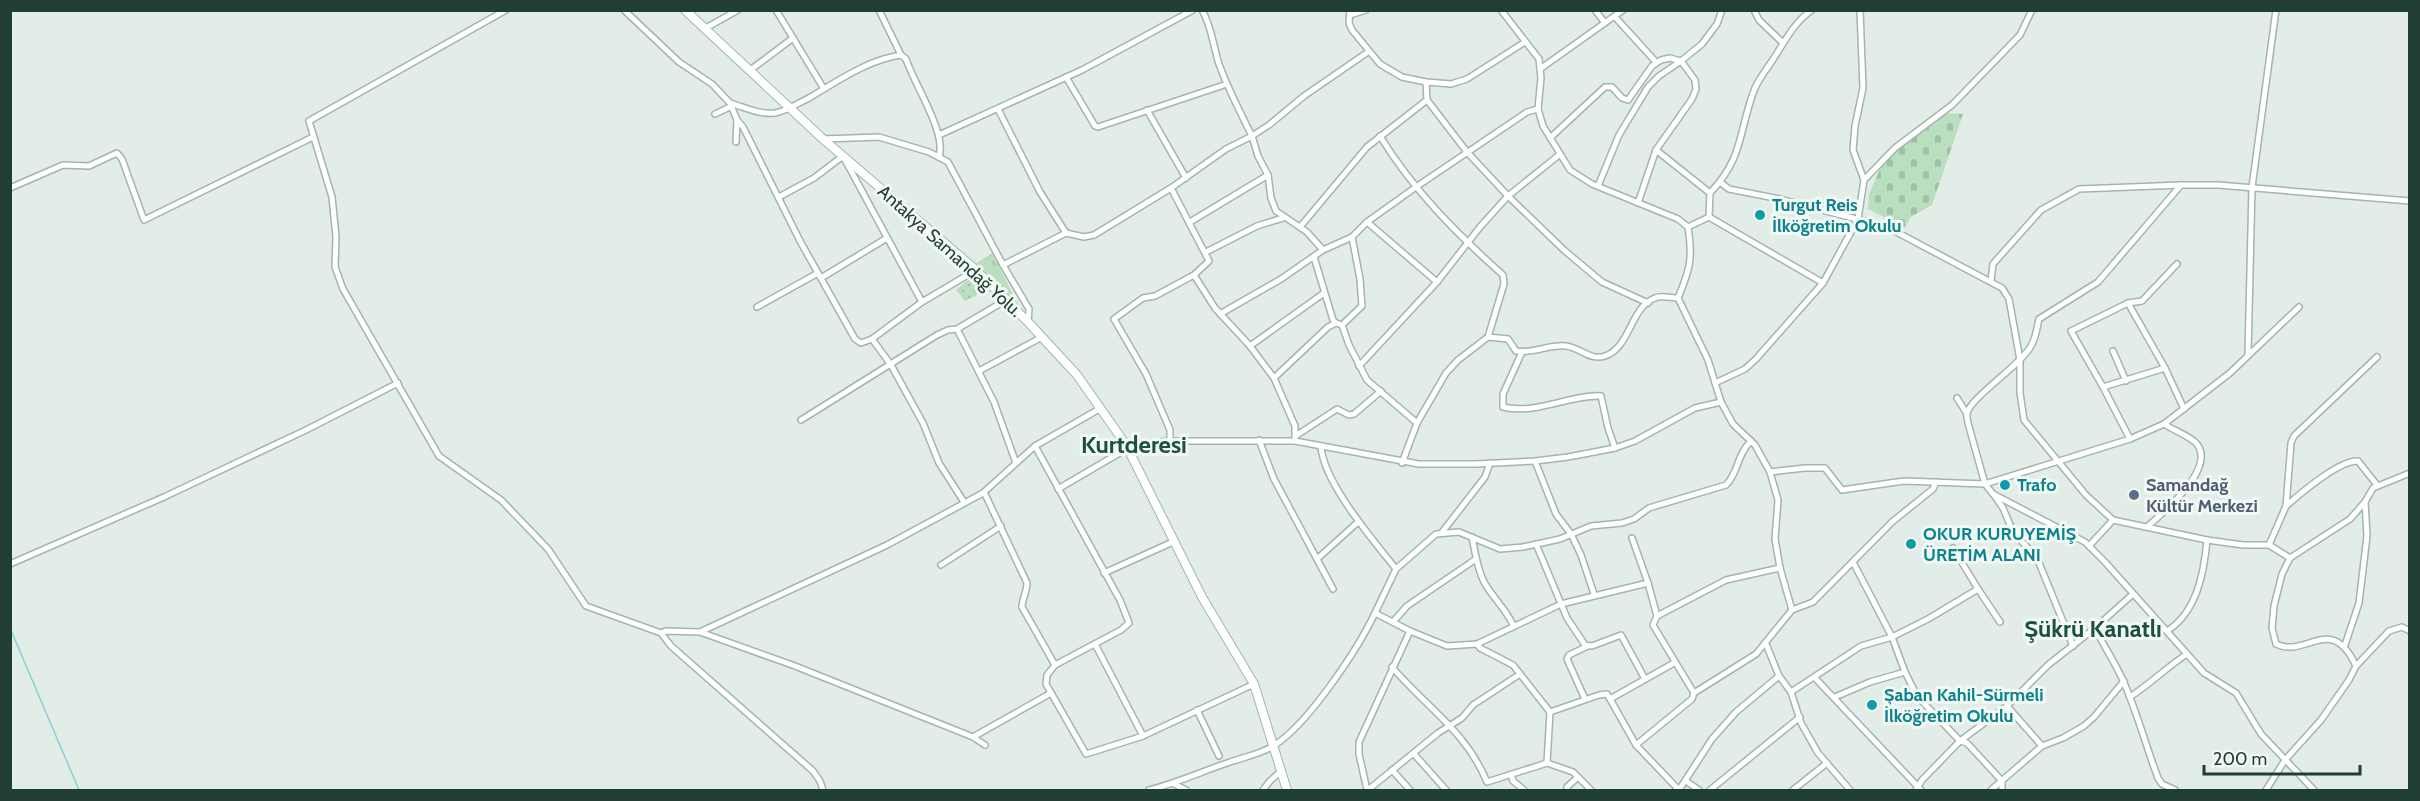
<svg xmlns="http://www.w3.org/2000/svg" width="2420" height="801" viewBox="0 0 2420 801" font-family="Cabin,sans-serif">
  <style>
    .grass { fill: url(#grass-dots) }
    .cemetery { fill: url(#cemetery-stones) }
    .park { fill: url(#park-tufts) }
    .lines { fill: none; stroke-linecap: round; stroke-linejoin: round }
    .stream { stroke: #86d2d5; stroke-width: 1.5 }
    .street-casing { stroke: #a3b5ad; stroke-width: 8 }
    .secondary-casing { stroke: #9fb9ad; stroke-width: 10 }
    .street { stroke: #fff; stroke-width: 5 }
    .secondary { stroke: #fff; stroke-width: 8 }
    .culture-dot { fill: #0f9aa8; stroke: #f2f9f5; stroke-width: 2 }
    .service-dot { fill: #5c6f8a; stroke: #f2f9f5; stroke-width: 2 }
    .labels { text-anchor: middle; stroke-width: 6; stroke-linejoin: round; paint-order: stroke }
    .culture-label { font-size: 18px; font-weight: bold; fill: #0d838f; stroke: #f2f9f5; text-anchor: start }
    .street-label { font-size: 18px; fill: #203e33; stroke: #f2f9f5 }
    .service-label { font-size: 18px; font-weight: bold; fill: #4e5e75; stroke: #f2f9f5; text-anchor: start }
    .district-label { font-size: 24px; font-weight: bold; fill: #1b523e; stroke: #f2f9f5 }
  </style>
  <defs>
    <pattern id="grass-dots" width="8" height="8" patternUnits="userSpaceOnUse" patternTransform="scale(1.5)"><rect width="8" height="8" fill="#b9dfbf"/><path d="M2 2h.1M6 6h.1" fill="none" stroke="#9fc0a5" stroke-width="1.8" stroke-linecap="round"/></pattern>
    <pattern id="cemetery-stones" width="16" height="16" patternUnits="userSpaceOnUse" patternTransform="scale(1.5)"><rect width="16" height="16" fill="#b9dfbf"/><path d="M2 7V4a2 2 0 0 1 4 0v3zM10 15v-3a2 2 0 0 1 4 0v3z" fill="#9fc0a5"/></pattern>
    <pattern id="park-tufts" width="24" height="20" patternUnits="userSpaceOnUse" patternTransform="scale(1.5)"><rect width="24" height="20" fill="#b9dfbf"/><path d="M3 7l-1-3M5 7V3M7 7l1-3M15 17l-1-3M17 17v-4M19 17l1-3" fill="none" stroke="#9fc0a5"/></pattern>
  </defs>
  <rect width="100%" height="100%" fill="#e1ede6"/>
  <!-- grass -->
  <polygon class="grass" points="974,275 984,287 981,294 978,292 976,296 965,301 956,290"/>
  <!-- cemetery -->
  <polygon class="cemetery" points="1945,113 1963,114 1932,205 1911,217 1905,228 1868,209 1869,194 1884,160"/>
  <!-- park -->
  <polygon class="park" points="992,253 1021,310 975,264"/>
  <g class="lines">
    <!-- stream -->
    <polyline class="stream" points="10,628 79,790"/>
    <defs>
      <g id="street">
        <polyline points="506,10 309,121 332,197 336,237 335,267 343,289 439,456 501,500 548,549 586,606 661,633 671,646 813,771 820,781 823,790"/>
        <polyline points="624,10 679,62 712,84 730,103 737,120 736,142"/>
        <polyline points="776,10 824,89"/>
        <path d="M879,10L901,55L906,59C914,84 947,133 939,157"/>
        <polyline points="1350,10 1349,23 1352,30 1380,64 1402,77 1426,82 1451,84 1467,79 1525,42"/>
        <path d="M1501,10L1539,59L1541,78L1538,109L1543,126L1570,170L1592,184L1678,219L1688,227L1709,217L1710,193C1745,156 1738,131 1755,88C1759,79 1766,70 1772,61C1784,43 1793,23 1812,10"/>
        <polyline points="1595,10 1605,23"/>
        <polyline points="1754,10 1759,20 1783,43"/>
        <polyline points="1860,10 1863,88 1855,126 1853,150 1864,180"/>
        <polyline points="1350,15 1366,10"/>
        <polyline points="1615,17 1656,62"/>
        <polyline points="704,29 738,10"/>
        <polyline points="1540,69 1623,10"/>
        <polyline points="749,71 793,38"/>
        <polyline points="1066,77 1095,126 1098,127 1227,84"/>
        <polyline points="1426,82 1427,100 1467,152 1508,196 1565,251 1602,282 1648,303"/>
        <path d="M730,103C744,107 760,115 775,113C787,111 798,103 809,98C838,81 867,60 901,55"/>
        <polyline points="998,109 1040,192 1066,233"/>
        <polyline points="1147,110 1186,178"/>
        <polyline points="715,114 732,106"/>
        <polyline points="737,120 743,127 800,241 855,339 861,343 872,339 891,365 923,423 939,463 964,502"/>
        <polyline points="939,135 1082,70 1193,10"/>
        <path d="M1380,136C1413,190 1456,233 1503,275L1504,284L1488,337L1458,360L1446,373L1417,423L1402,463"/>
        <polyline points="1550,138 1605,87 1612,87 1622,98 1628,100 1652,66 1661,60 1670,58 1681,61 1695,80 1696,89 1692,99 1656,150 1638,203"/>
        <polyline points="823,139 879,137 929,152 948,162 1003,265 1029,309 1028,322"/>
        <polyline points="1656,150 1710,193"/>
        <polyline points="1720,182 1729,189 1780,199 1887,227 2002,288 2009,299 2020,360 2020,393 2024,420 2086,495 2113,520 2207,540 2243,545 2269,545 2290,558"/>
        <path d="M2181,185L2098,282L2039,319C2037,327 2036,338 2031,346C2021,365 1971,397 1967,413C1966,416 1968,420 1968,423L1985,484L2130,439L2164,424L2230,373L2299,307"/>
        <polyline points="1598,186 1619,135 1648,87 1659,76 1681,61 1702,44 1717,24 1722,10"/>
        <polyline points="10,188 63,165 89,166 117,153 122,159 144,220 313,137"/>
        <polyline points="779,197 814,178 843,156 922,302"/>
        <polyline points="1709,217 1823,283"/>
        <polyline points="1190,222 1268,175"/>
        <polyline points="1367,222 1437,282"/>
        <polyline points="1300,227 1367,147 1427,100"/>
        <polyline points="1323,250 1307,232 1276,211 1271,198 1268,175 1258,156 1252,136 1269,125 1304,96 1368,52"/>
        <polyline points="1206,252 1257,226 1283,218"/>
        <polyline points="1314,257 1333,320 1336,323 1342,325 1349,345 1367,380 1417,423"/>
        <path d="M1003,265L1066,233L1084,237L1094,235L1171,188L1226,149L1252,136C1240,112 1228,89 1219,64C1213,46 1212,27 1202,10"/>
        <polyline points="1194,275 1215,308 1250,346 1274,378 1295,426 1295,441"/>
        <polyline points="821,278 887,238"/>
        <polyline points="1991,281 1993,264 2041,210 2079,189 2181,185 2218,185 2410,201"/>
        <polyline points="1678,298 1708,360 1721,402 1733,424 1755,445 1770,472 1778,500 1775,539 1780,568 1792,610"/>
        <polyline points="2128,303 2165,368 2184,409"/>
        <polyline points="757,307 818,273"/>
        <polyline points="1220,314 1281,279 1323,250 1352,237 1367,222 1416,187 1527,112 1538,109"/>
        <polyline points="1342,325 1362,306 1360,279 1352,237"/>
        <polyline points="957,329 994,402 1016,463"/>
        <path d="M1488,337L1508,339L1516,351C1534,354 1549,344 1566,346C1581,348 1590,361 1605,356C1631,347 1630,307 1655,298C1661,295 1671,298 1678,298C1690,269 1693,259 1688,227"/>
        <polyline points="872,339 922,302 976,270"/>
        <polyline points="1250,346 1324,293"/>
        <polyline points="2113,351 2126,381"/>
        <path d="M1522,352L1503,394V407C1537,415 1571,394 1601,396L1608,428L1615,448"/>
        <polyline points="2248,355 2252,187 2276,10"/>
        <polyline points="1359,366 1437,282 1480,227 1508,196 1559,155"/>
        <polyline points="979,371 1042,337"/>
        <polyline points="1274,378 1328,327 1336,323"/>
        <polyline points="1715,383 1745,369 1756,359 1823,283 1858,219 1864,180 1895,148 1952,105 2020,35 2032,10"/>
        <polyline points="2103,387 2165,368"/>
        <polyline points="1957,398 1967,414"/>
        <polyline points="801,420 937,335 948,330 957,329 1006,300"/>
        <polyline points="1297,435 1337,409 1349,415 1354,414 1381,391"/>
        <polyline points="2130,439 2103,387 2071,331 2128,303 2142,301 2177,264"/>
        <polyline points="1259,440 1274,479 1333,589"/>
        <polyline points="1170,441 1170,430 1146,374 1114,319 1143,298 1155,296 1194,275 1209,261 1171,188"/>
        <polyline points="1126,445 1170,441 1295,441 1419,464 1476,464 1535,461 1568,457 1615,448 1635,441 1695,408 1721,402"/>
        <polyline points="1035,446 1120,600 1129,623 1121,630 1055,665"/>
        <path d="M1321,446C1323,482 1373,540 1396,569"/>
        <polyline points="1535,461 1556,514 1571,534 1581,555 1594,594"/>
        <polyline points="1770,472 1805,468 1825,468 1842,490 1904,481 1985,484 1993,494 2085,542 2105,562 2204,673 2236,693 2261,734 2314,790"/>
        <polyline points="1058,489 1128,448"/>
        <path d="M984,492L1027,583C1027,592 1022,599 1022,607L1055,665L1047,675L1046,684L1086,754L1143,736L1254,684"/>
        <polyline points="1994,495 2003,508 2013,532 2037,558 2073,646"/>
        <path d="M2286,506C2301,493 2339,460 2358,461L2377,485"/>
        <path d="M2148,526C2163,513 2218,467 2196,443C2188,435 2173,430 2164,424"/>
        <polyline points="1443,531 1485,477 1490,463"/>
        <path d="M1472,537C1475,552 1477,568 1484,582C1493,598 1506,609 1513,625"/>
        <polyline points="1632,538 1648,583 1657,616 1653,625 1694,693"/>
        <polyline points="1536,544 1567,618 1585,645 1592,646 1621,635 1645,679"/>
        <polyline points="2269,545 2286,506 2291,443 2294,436 2377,357"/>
        <polyline points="2089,546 2113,520"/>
        <polyline points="1317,559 1358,522"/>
        <polyline points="10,564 164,497 306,430 398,383"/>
        <polyline points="941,565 1001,526"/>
        <polyline points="1104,573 1175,541"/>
        <path d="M1648,583L1561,604L1477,644L1447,646L1410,631L1375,613L1396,569L1436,534L1459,532L1500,549L1523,547L1560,539L1591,526L1622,523L1634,519L1649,508L1726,485C1739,472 1736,456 1751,441"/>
        <polyline points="1978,589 2000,622"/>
        <polyline points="1657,616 1726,580 1780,568"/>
        <polyline points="1393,622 1407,606 1476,559"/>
        <path d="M2095,628C2105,649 2119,668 2127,690C2139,719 2147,749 2158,778L2162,784L2175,790"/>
        <path d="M2167,631C2197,612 2204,573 2207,540"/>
        <polyline points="700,632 887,545 983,493 1035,446 1101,408"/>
        <polyline points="661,633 666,631 700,632 795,666 973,737 1051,693"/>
        <polyline points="1095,644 1143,736"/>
        <polyline points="1477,644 1480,648 1513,665 1550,712 1599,695 1607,694 1610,699 1674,663"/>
        <polyline points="1766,644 1779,676 1791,692 1801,723 1818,753 1850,790"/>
        <polyline points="2345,645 2359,603 2367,536 2365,502"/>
        <polyline points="2356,666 2389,631 2402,627 2410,631"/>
        <path d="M1392,667C1426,707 1466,731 1487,782L1547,763L1573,772L1591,790"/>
        <polyline points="1905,672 1917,696 1960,741 1967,743 2002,781 2002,790"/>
        <polyline points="1815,678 1921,790"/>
        <polyline points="1791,692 1861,646 1892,637 1928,619 1978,589 1953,548"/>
        <polyline points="1835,697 1870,682 1905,672 1892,637 1853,562"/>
        <path d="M2130,697C2150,684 2167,667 2187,654"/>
        <polyline points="1585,699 1567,659 1569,655 1588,646"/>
        <polyline points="1610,699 1636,745 1679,790"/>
        <polyline points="2007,706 2042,746"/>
        <polyline points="1197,710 1219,756"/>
        <polyline points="973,737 985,745"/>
        <polyline points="1636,745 1692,699 1694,693 1756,654 1792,610 1813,602 1892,522 1933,489 1936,482"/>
        <polyline points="1414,754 1446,790"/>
        <polyline points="1547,763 1550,712"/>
        <polyline points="1392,770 1410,790"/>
        <polyline points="1511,774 1513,781 1524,790"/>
        <polyline points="1686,781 1699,790"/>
        <polyline points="1174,784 1186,790"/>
        <path d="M1149,790C1177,783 1203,771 1230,762C1244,757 1261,754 1273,746C1307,726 1358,649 1375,613"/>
        <polyline points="1263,790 1270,781 1280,772"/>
        <polyline points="1367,790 1359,754 1359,742 1410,631"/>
        <polyline points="1368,790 1438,733 1462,718 1473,705 1520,674"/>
        <polyline points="1567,790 1567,787 1578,777"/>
        <polyline points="1679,790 1712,739 1736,712 1779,676"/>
        <polyline points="1710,790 1800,717"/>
        <polyline points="1793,790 1827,763"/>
        <polyline points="1916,790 1922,780 1960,741 2007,706 2048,665 2095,628 2133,594"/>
        <polyline points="1991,790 2042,746 2063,738 2084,726 2094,717 2124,681"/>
        <path d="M2266,790L2285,760L2321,720L2349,680L2356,666C2331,612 2306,659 2276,644L2272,628L2274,606L2282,574L2290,558L2350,519L2365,502L2373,488L2410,473"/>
      </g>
      <polyline id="secondary" points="685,10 823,139 976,270 1028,322 1077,375 1126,445 1202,597 1254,684 1287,790"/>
    </defs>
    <!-- street casing -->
    <use href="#street" class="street-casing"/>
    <!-- secondary casing -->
    <use href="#secondary" class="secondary-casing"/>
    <!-- street -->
    <use href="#street" class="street"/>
    <!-- secondary -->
    <use href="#secondary" class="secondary"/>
  </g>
  <!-- markers -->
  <g class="culture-dot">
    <circle cx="1760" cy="215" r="6"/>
    <circle cx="2005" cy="485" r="6"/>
    <circle cx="1911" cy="544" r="6"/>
    <circle cx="1872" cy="705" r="6"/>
  </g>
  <circle class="service-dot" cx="2134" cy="495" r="6"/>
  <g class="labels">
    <!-- culture labels -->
    <g class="culture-label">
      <text x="1772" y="211">Turgut Reis<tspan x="1772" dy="21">İlköğretim Okulu</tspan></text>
      <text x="2017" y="491">Trafo</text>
      <text x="1923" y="540">OKUR KURUYEMİŞ<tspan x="1923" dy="21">ÜRETİM ALANI</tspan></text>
      <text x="1884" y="701">Şaban Kahil-Sürmeli<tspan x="1884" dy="21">İlköğretim Okulu</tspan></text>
    </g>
    <!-- street labels -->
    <g class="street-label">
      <text transform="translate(950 251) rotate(42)" y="6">Antakya Samandağ Yolu.</text>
    </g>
    <!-- service labels -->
    <g class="service-label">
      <text x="2146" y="491">Samandağ<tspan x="2146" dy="21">Kültür Merkezi</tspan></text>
    </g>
    <!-- district labels -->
    <g class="district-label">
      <text x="1134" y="453">Kurtderesi</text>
      <text x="2093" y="637">Şükrü Kanatlı</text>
    </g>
  </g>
  <!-- border -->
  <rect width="2420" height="801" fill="none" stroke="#203e33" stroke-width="24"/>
  <!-- scale -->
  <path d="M2204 765v9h156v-9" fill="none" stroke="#203e33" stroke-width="3"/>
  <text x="2213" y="765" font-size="18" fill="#203e33" stroke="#f2f9f5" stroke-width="4.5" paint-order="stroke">200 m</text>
</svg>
